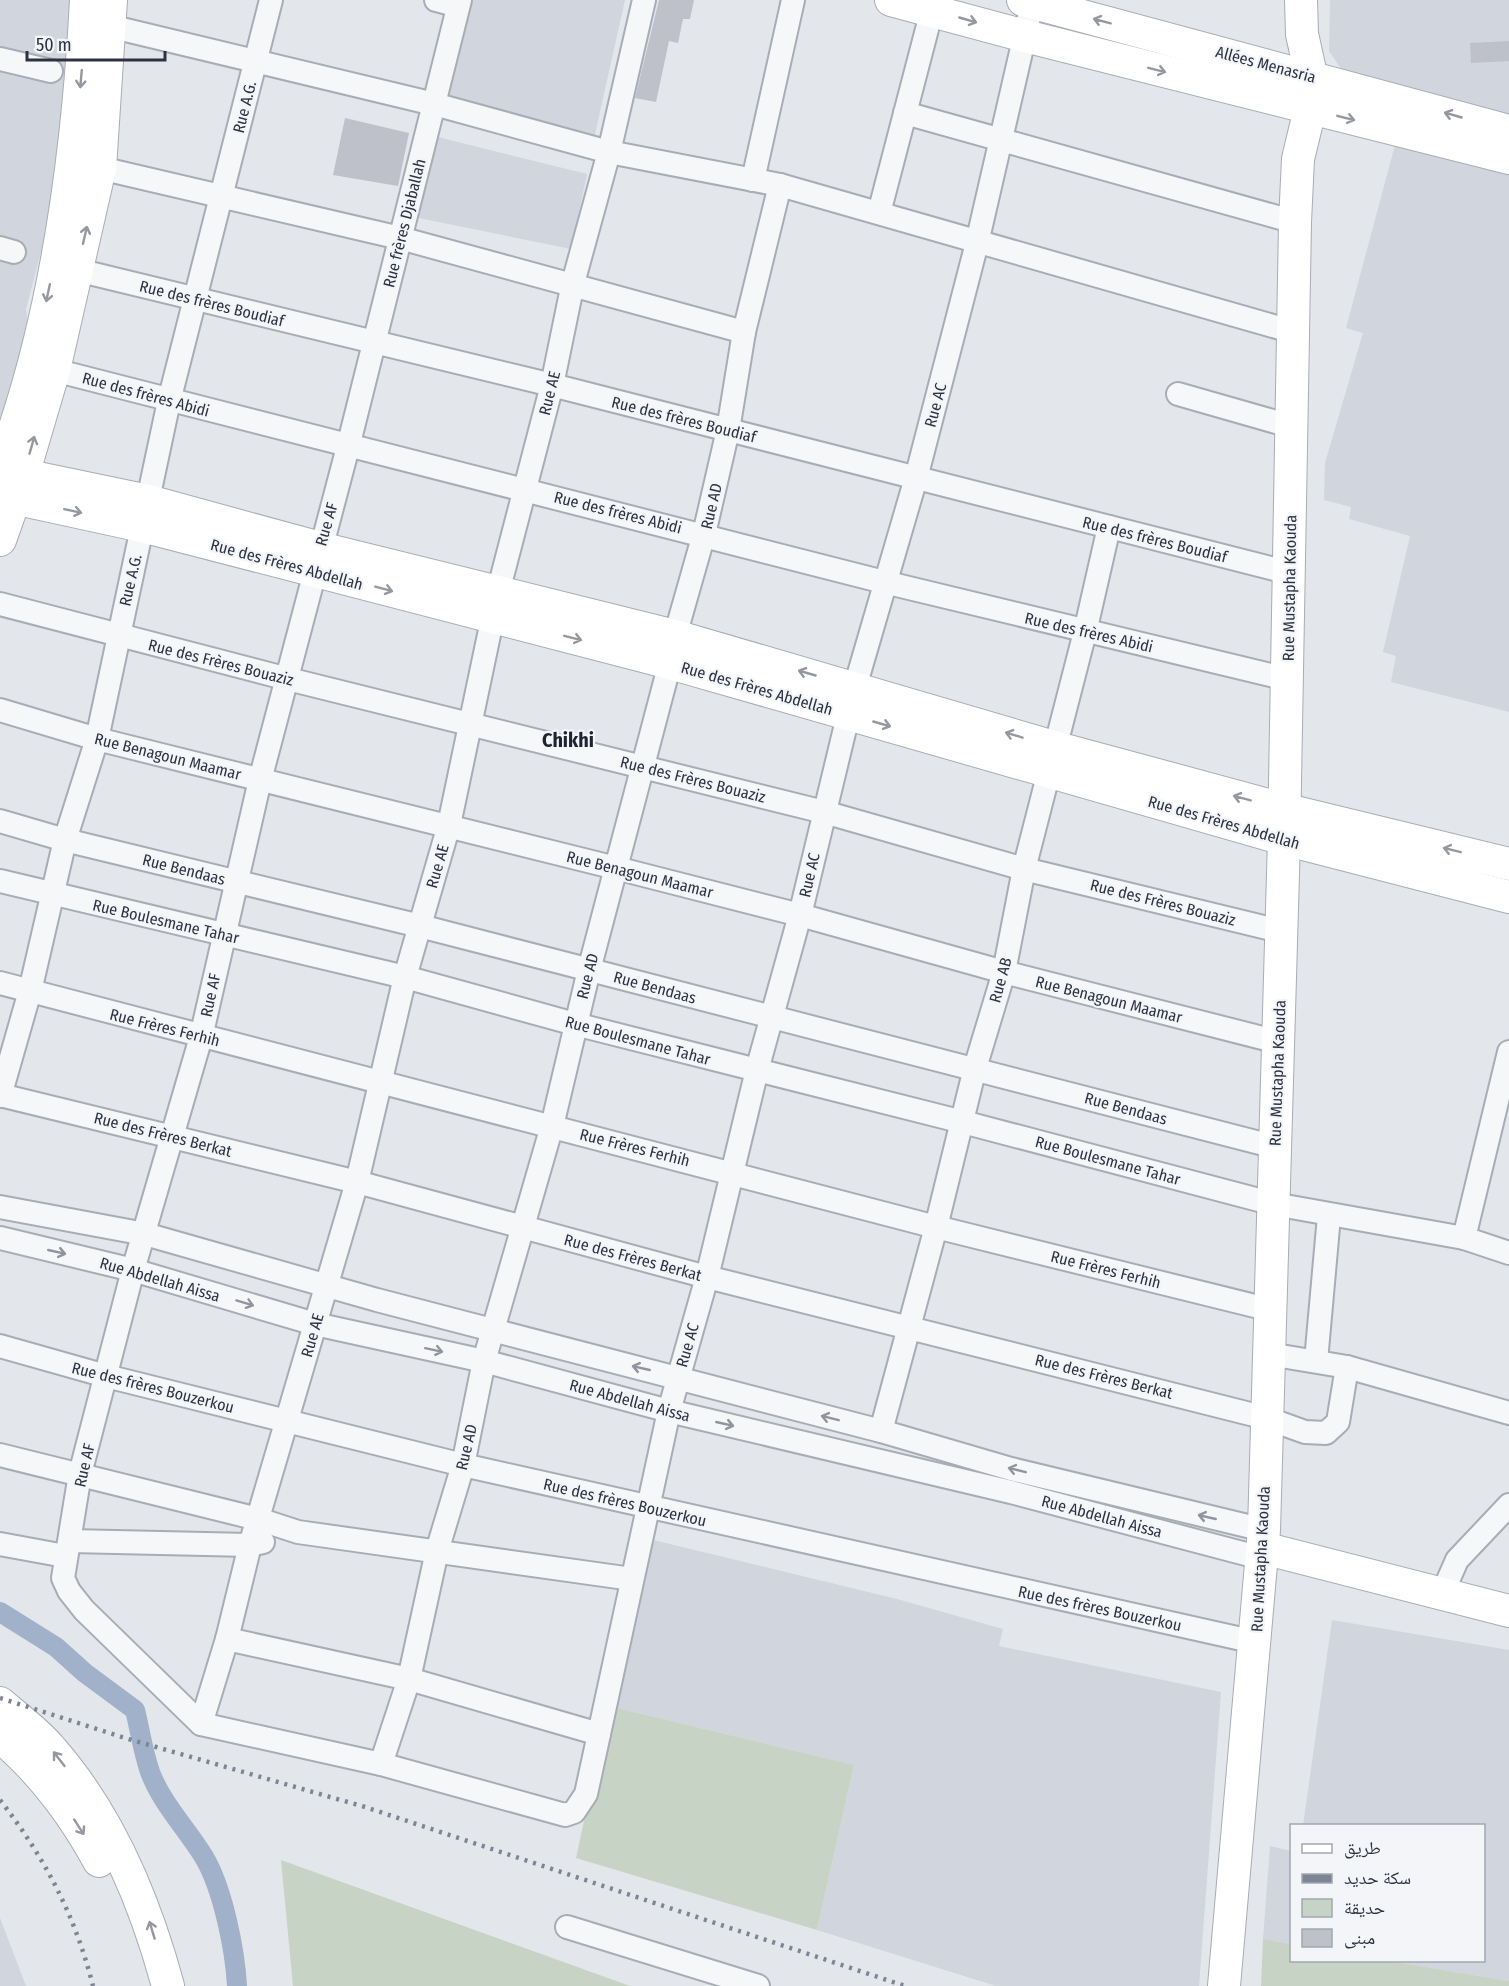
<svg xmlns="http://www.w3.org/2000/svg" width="1509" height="1986" viewBox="0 0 1509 1986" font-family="'Fira Sans Condensed','Noto Naskh Arabic',sans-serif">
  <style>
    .built { fill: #d1d5dd }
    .green { fill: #c7d4c5 }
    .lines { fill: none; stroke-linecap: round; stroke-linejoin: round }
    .canal { stroke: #a0b1c9; stroke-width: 20 }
    .building { fill: #bec1ca }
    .street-casing { stroke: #a8acb5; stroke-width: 26 }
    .secondary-casing { stroke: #a8acb5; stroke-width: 34 }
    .street { stroke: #f6f7f9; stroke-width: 22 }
    .secondary { stroke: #fff; stroke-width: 32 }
    .rail { stroke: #7d8494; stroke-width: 4.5; stroke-dasharray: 3 6; stroke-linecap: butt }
    .oneway { stroke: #9698a0 }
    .oneway2 { stroke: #91949e }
    .labels { text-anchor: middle; stroke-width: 4.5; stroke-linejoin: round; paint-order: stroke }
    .street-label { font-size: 16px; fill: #2c3242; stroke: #f3f5f8 }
    .quarter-label { font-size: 20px; font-weight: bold; fill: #1e2333; stroke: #f3f5f8 }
  </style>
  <rect width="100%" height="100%" fill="#e3e6eb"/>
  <!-- built -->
  <g class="built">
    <polygon points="0,0 80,0 60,180 26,309 28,324 0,448"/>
    <polygon points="469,0 625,0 591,152 441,115"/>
    <polygon points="1330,0 1509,0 1509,116 1344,73 1329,51"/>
    <polygon points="434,136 587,174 571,249 414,217"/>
    <polygon points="1395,145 1509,173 1509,712 1391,682 1396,656 1383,652 1410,536 1349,519 1351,507 1324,500 1325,463 1363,333 1346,328"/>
    <polygon points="649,1539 897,1599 1003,1629 999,1646 1221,1692 1199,1986 996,1986 817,1930 854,1765 609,1706"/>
    <polygon points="1332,1620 1509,1650 1509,1981 1390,1961 1484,1960 1484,1826 1303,1826"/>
    <polygon points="1270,1846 1291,1851 1291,1944 1263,1939"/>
    <polygon points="0,1918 26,1986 0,1986"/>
  </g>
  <!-- green -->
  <g class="green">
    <polygon points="609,1706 854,1765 817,1930 576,1858"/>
    <polygon points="281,1860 630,1986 293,1986"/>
    <polygon points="1263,1939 1291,1944 1292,1960 1390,1961 1509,1981 1509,1986 1261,1986"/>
  </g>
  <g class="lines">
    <!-- canal -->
    <path class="canal" d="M0,1612L56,1647L85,1673L135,1710C140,1730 143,1752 150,1772C162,1804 187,1829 204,1857C223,1889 235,1950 237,1986"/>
  </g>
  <!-- building -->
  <g class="building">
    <polygon points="659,0 694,0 690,19 683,19 678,43 669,41 656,102 635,98"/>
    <polygon points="1509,41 1509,61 1471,63 1470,43"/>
    <polygon points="345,118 409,133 398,186 333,175"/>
  </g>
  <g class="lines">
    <defs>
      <g id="street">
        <polyline points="436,0 458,6"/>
        <polyline points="460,0 348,447 260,780 201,1037 133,1270 80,1474 63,1578 69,1591 84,1610 201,1724 381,1764 565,1815 574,1812 586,1794 669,1411 707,1277 757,1070 800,915 855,687 916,478 977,243 1033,0"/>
        <polyline points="109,26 434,104 609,152 780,185 1294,332"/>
        <polyline points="0,59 51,71"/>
        <polyline points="905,113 1295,222"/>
        <polyline points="100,168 400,238 744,332"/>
        <polyline points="753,180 793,0"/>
        <polyline points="879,213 932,10"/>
        <polyline points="0,248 14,252"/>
        <polyline points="77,270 552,385 1290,573"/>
        <polyline points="54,370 884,582 1287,679"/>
        <polyline points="1178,394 1290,426"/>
        <polyline points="0,604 288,679 824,812 1024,869 1280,931"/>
        <polyline points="0,710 97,739 616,868 800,915 1004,972 1278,1042"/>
        <polyline points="0,821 65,840 420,926 1275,1147"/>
        <polyline points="0,881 405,977 575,1024 963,1122 1274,1204 1464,1238 1509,1253"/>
        <polyline points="0,983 936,1227 1271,1310"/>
        <polyline points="0,1095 357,1182 707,1277 1266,1418 1305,1432 1326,1433 1338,1422 1347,1367"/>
        <polyline points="0,1096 30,991 65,840 97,739 169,401 271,0"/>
        <polyline points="0,1207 145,1234 377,1300 881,1431 1011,1469 1264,1530"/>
        <polyline points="0,1238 133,1270 315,1324 484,1361 669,1411 1011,1492 1261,1558"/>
        <polyline points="1464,1238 1509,1052"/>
        <polyline points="0,1346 106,1376 463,1465 1255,1642"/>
        <polyline points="1269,1354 1347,1367 1509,1413"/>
        <polyline points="1316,1361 1329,1216"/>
        <polyline points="881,1431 936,1227 975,1068 1004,972 1024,869 1085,632 1109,527"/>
        <polyline points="0,1455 258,1519 298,1532 632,1579"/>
        <polyline points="70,1541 250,1545 263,1542"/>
        <polyline points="0,1544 65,1556"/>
        <polyline points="1442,1594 1457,1560 1509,1505"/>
        <polyline points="227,1639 409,1679 599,1734"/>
        <polyline points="201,1724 227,1639 250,1545 357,1182 405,977 449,825 498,592 552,385 573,283 609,152 644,0"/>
        <polyline points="381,1764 409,1679 437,1551 463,1465 484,1361 552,1126 589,970 670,663 675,636 704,534 728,430 744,332 780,185"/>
        <polyline points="567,1927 758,1986"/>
      </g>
      <g id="secondary">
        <polyline points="891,0 1025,36 1509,158"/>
        <polyline points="1023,0 1509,131"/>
        <polyline points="0,465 23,475 148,501 320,548 675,636 1054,747 1283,809 1509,864"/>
        <path d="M0,469C55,326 78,153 86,0"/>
        <polyline points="0,495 142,526 670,663 1284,839 1509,897"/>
        <polyline points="0,540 23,475 54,370 100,168 111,0"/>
        <polyline points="1263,1548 1509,1611"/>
        <path d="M0,1703C17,1718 37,1732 51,1749C110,1816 145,1901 168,1986"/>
        <path d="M0,1736C41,1771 73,1813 99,1861"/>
        <polyline points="1224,1986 1264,1530 1284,839 1295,222 1298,159 1310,109 1311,75 1302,34 1301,0"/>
      </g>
    </defs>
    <!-- street casing -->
    <use href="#street" class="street-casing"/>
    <!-- secondary casing -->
    <use href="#secondary" class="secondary-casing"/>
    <!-- street -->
    <use href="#street" class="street"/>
    <!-- secondary -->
    <use href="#secondary" class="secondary"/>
    <!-- rail -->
    <g class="rail">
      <polyline points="0,1698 125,1738 365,1807 905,1986"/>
      <path d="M0,1800C45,1858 75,1915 93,1986"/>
    </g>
  </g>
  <!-- one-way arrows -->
  <defs><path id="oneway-shaft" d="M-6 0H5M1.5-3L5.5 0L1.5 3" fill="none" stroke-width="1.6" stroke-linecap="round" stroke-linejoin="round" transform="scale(1.5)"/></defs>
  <g class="oneway">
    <use href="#oneway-shaft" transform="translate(968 20) rotate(16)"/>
    <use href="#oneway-shaft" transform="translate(1102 21) rotate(-165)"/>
    <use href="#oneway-shaft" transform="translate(1157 70) rotate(14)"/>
    <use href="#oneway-shaft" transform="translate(81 79) rotate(95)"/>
    <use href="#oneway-shaft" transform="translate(1453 115) rotate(-164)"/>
    <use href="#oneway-shaft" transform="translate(1346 118) rotate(14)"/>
    <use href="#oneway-shaft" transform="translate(85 235) rotate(-77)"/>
    <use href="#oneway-shaft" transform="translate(48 293) rotate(102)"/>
    <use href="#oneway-shaft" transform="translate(32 445) rotate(-74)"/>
    <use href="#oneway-shaft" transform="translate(73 511) rotate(12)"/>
    <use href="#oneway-shaft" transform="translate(384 589) rotate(15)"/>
    <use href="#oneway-shaft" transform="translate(573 638) rotate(14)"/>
    <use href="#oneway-shaft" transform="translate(807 673) rotate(-164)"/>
    <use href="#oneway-shaft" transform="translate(882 724) rotate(16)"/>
    <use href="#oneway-shaft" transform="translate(1014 735) rotate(-163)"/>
    <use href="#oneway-shaft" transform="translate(1242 798) rotate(-165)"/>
    <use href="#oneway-shaft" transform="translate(1452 850) rotate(-166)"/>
    <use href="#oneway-shaft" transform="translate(59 1759) rotate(-128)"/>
    <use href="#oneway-shaft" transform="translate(79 1827) rotate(57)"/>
    <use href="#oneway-shaft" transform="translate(152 1930) rotate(-107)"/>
  </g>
  <g class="oneway2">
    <use href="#oneway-shaft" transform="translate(57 1252) rotate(13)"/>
    <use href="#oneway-shaft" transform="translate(245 1303) rotate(17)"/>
    <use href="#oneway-shaft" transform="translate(434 1350) rotate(12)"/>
    <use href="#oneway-shaft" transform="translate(641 1368) rotate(-167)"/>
    <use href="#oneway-shaft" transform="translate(830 1418) rotate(-166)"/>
    <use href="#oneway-shaft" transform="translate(725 1424) rotate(13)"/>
    <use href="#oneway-shaft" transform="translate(1017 1470) rotate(-166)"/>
    <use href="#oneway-shaft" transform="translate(1207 1517) rotate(-167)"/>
  </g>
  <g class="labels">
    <!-- street labels -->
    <g class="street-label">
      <text transform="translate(1266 64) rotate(15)" y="6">Allées Menasria</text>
      <text transform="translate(244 107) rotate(-76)" y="6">Rue A.G.</text>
      <text transform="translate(404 223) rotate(-76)" y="6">Rue frères Djaballah</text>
      <text transform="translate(212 303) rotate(14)" y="6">Rue des frères Boudiaf</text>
      <text transform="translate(549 393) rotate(-76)" y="6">Rue AE</text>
      <text transform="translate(146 394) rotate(15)" y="6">Rue des frères Abidi</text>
      <text transform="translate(935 405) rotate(-75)" y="6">Rue AC</text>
      <text transform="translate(684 419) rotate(14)" y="6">Rue des frères Boudiaf</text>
      <text transform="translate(711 506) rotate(-77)" y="6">Rue AD</text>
      <text transform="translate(618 512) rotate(14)" y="6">Rue des frères Abidi</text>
      <text transform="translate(326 524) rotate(-74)" y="6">Rue AF</text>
      <text transform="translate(1155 539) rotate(14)" y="6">Rue des frères Boudiaf</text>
      <text transform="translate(287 564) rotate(15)" y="6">Rue des Frères Abdellah</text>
      <text transform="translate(130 580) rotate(-77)" y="6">Rue A.G.</text>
      <text transform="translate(1289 588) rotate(-89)" y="6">Rue Mustapha Kaouda</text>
      <text transform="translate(1089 632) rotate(13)" y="6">Rue des frères Abidi</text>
      <text transform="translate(221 662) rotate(14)" y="6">Rue des Frères Bouaziz</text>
      <text transform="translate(757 688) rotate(16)" y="6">Rue des Frères Abdellah</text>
      <text transform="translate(168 756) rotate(14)" y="6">Rue Benagoun Maamar</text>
      <text transform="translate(693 779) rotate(14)" y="6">Rue des Frères Bouaziz</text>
      <text transform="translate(1224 822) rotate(16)" y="6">Rue des Frères Abdellah</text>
      <text transform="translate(437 866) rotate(-74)" y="6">Rue AE</text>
      <text transform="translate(184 869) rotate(14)" y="6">Rue Bendaas</text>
      <text transform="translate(640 874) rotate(14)" y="6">Rue Benagoun Maamar</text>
      <text transform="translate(809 875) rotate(-77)" y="6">Rue AC</text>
      <text transform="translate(1163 902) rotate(14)" y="6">Rue des Frères Bouaziz</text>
      <text transform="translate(166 921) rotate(13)" y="6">Rue Boulesmane Tahar</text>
      <text transform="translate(587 976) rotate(-76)" y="6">Rue AD</text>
      <text transform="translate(1000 980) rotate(-75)" y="6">Rue AB</text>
      <text transform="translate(655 987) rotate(15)" y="6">Rue Bendaas</text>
      <text transform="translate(210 995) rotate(-78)" y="6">Rue AF</text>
      <text transform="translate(1109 999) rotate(14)" y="6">Rue Benagoun Maamar</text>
      <text transform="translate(165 1027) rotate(14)" y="6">Rue Frères Ferhih</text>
      <text transform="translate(638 1040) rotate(15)" y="6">Rue Boulesmane Tahar</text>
      <text transform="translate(1277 1073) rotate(-88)" y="6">Rue Mustapha Kaouda</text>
      <text transform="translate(1126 1108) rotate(15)" y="6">Rue Bendaas</text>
      <text transform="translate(163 1134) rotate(14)" y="6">Rue des Frères Berkat</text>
      <text transform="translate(635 1147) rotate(14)" y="6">Rue Frères Ferhih</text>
      <text transform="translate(1108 1160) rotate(15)" y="6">Rue Boulesmane Tahar</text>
      <text transform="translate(633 1257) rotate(15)" y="6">Rue des Frères Berkat</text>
      <text transform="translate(1106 1269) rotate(14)" y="6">Rue Frères Ferhih</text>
      <text transform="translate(160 1279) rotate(16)" y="6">Rue Abdellah Aissa</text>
      <text transform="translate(312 1335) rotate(-74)" y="6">Rue AE</text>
      <text transform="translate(687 1345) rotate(-74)" y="6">Rue AC</text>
      <text transform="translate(1104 1376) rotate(14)" y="6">Rue des Frères Berkat</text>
      <text transform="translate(153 1387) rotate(14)" y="6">Rue des frères Bouzerkou</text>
      <text transform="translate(630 1400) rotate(15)" y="6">Rue Abdellah Aissa</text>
      <text transform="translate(466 1447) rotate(-77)" y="6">Rue AD</text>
      <text transform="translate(84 1465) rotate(-77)" y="6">Rue AF</text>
      <text transform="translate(625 1502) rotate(13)" y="6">Rue des frères Bouzerkou</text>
      <text transform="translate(1102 1516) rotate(15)" y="6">Rue Abdellah Aissa</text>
      <text transform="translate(1260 1559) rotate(-87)" y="6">Rue Mustapha Kaouda</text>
      <text transform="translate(1100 1608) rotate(12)" y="6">Rue des frères Bouzerkou</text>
    </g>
    <!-- quarter labels -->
    <g class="quarter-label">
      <text x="568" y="747">Chikhi</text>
    </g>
  </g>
  <!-- legend -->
  <rect x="1290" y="1824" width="195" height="138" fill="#f3f5f8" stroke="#a3a7af" stroke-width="1.5"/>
  <rect x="1302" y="1844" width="30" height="9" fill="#ffffff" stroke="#a3a7af" stroke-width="1.5"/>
  <text x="1344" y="1854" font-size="18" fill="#2c3242">طريق</text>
  <rect x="1302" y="1874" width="30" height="9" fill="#7d8494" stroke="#a3a7af" stroke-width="1.5"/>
  <text x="1344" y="1884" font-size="18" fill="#2c3242">سكة حديد</text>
  <rect x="1302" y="1899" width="30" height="18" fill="#c7d4c5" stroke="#a3a7af" stroke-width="1.5"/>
  <text x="1344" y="1914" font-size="18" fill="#2c3242">حديقة</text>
  <rect x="1302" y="1929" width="30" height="18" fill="#bec1ca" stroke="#a3a7af" stroke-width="1.5"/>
  <text x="1344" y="1944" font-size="18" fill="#2c3242">مبنى</text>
  <!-- scale -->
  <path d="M27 51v9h138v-9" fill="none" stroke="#2c3242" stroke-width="3"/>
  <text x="36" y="51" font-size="18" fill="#2c3242" stroke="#f3f5f8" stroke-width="4.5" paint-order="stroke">50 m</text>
</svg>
